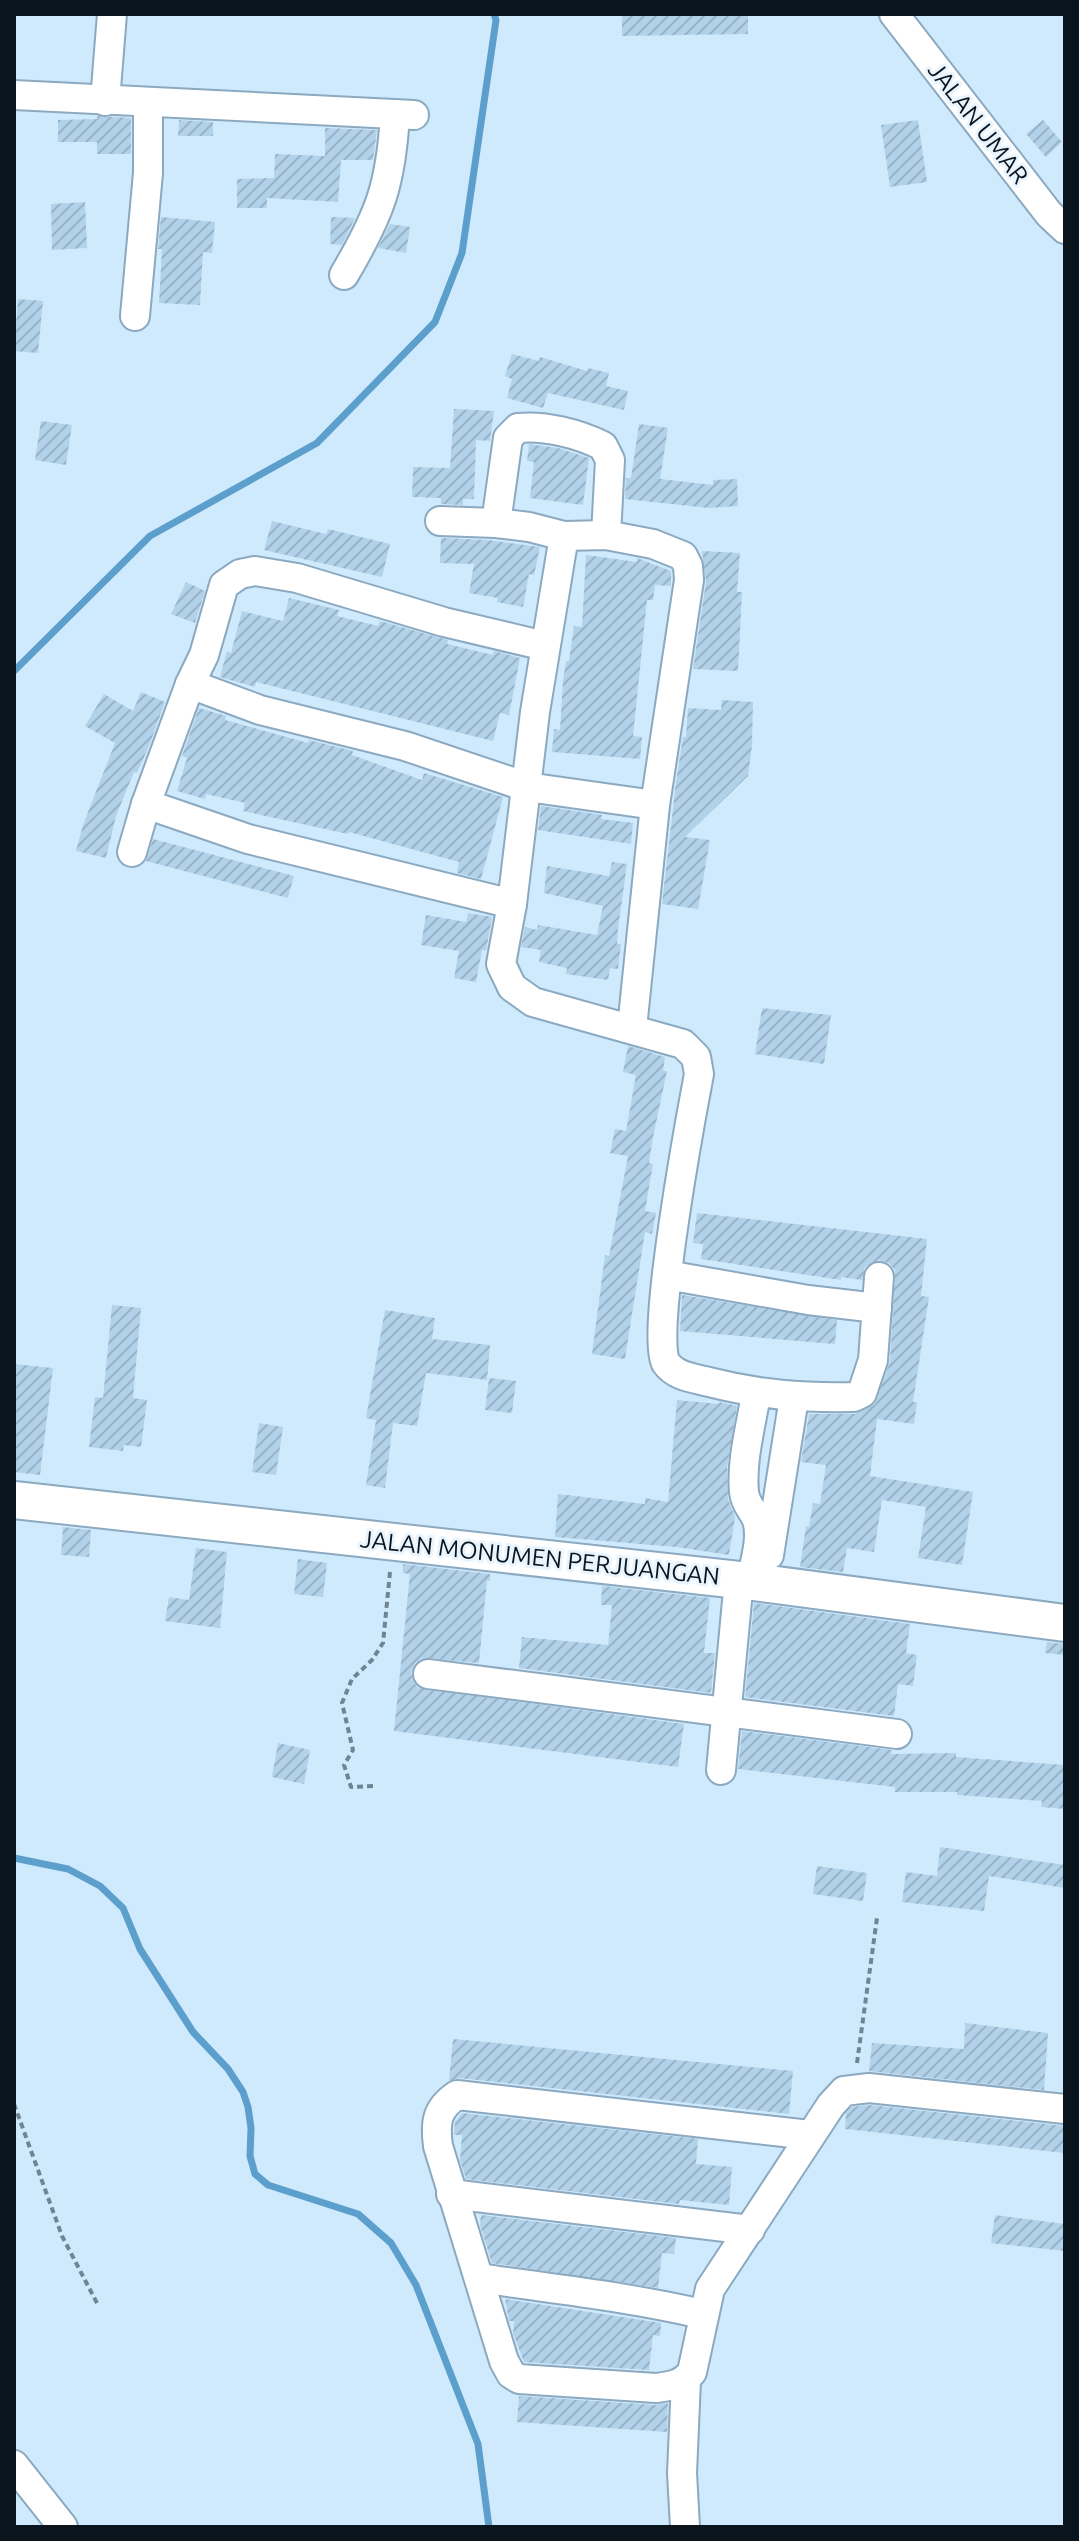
<svg xmlns="http://www.w3.org/2000/svg" width="1079" height="2541" viewBox="0 0 1079 2541" font-family="Ubuntu,sans-serif">
  <style>
    .lines { fill: none; stroke-linecap: round; stroke-linejoin: round }
    .stream { stroke: #5c9fcd; stroke-width: 7 }
    .building { fill: url(#building-hatch) }
    .minor-casing { stroke: #8ba9c0; stroke-width: 32 }
    .tertiary-casing { stroke: #8ba9c0; stroke-width: 40 }
    .path { stroke: #718491; stroke-width: 4; stroke-dasharray: 6 4; stroke-linecap: butt }
    .minor { stroke: #fff; stroke-width: 28 }
    .tertiary { stroke: #fff; stroke-width: 36 }
    .labels { text-anchor: middle; stroke-width: 6; stroke-linejoin: round; paint-order: stroke }
    .street-label { font-size: 24px; fill: #09141c; stroke: #e8f5ff }
  </style>
  <defs>
    <pattern id="building-hatch" width="6" height="6" patternUnits="userSpaceOnUse" patternTransform="scale(2)"><rect width="6" height="6" fill="#b2d2e9"/><path d="M-1 1l2-2M0 6l6-6M5 7l2-2" fill="none" stroke="#98b3c7"/></pattern>
  </defs>
  <rect width="100%" height="100%" fill="#d0eafd"/>
  <g class="lines">
    <!-- stream -->
    <g class="stream">
      <polyline points="14,671 150,536 317,443 435,322 462,253 496,20 494,14"/>
      <polyline points="14,1858 68,1869 100,1886 123,1908 140,1949 193,2032 228,2069 243,2092 248,2107 251,2128 250,2156 255,2174 268,2185 358,2214 391,2243 416,2285 478,2444 489,2527"/>
    </g>
  </g>
  <!-- building -->
  <g class="building">
    <polygon points="622,14 748,14 748,34 622,36"/>
    <polygon points="97,116 131,118 131,154 97,154 97,142 58,142 58,120 97,119"/>
    <polygon points="179,120 213,122 213,136 178,136"/>
    <polygon points="918,120 927,182 890,187 881,125"/>
    <polygon points="1043,120 1062,142 1046,157 1026,134"/>
    <polygon points="325,128 377,130 373,160 341,160 338,202 267,198 267,208 237,208 237,179 274,178 275,154 325,156"/>
    <polygon points="85,202 87,248 52,250 51,204"/>
    <polygon points="161,217 215,222 212,253 203,252 200,305 159,303 162,249 158,249"/>
    <polygon points="331,217 355,218 342,245 330,244"/>
    <polygon points="390,224 410,227 406,253 378,248"/>
    <polygon points="18,299 43,301 38,353 14,351"/>
    <polygon points="512,354 539,361 540,357 587,371 588,368 609,373 606,386 628,391 624,410 548,393 543,408 507,398 512,379 505,376"/>
    <polygon points="454,409 494,411 490,441 476,440 474,499 463,499 463,505 441,504 441,498 412,497 413,467 450,468"/>
    <polygon points="41,421 72,425 66,465 35,460"/>
    <polygon points="639,424 668,428 660,479 713,485 713,480 737,479 738,506 709,508 625,499 626,478 631,478"/>
    <polygon points="529,444 558,448 589,458 583,505 530,498 534,462 527,461"/>
    <polygon points="272,521 326,534 328,529 390,544 382,577 264,550"/>
    <polygon points="441,538 488,540 540,547 534,575 529,574 523,607 497,602 498,598 469,593 474,564 440,563"/>
    <polygon points="702,551 740,553 737,592 742,592 738,671 693,669 706,582"/>
    <polygon points="586,555 637,562 637,558 671,571 671,586 655,585 653,600 647,600 633,736 642,737 640,759 552,752 554,729 560,730 563,681 566,661 569,661 574,626 582,627"/>
    <polygon points="186,582 205,591 195,623 171,614"/>
    <polygon points="289,598 339,610 337,616 378,626 380,621 448,640 447,644 493,655 494,651 520,658 509,715 500,713 493,741 256,682 255,687 220,677 227,651 231,653 242,611 283,621"/>
    <polygon points="141,692 165,702 149,746 137,773 134,772 116,816 106,858 76,851 83,825 115,743 85,726 104,694 133,711"/>
    <polygon points="722,700 753,702 752,745 748,776 685,837 710,840 698,909 662,904 676,782 683,737 686,737 688,708 721,710"/>
    <polygon points="199,708 226,716 225,720 308,743 309,740 353,751 352,755 422,780 424,773 503,797 481,879 457,873 459,862 349,832 348,834 243,811 245,803 206,794 205,799 177,791 187,758 182,756"/>
    <polygon points="541,806 602,815 601,819 633,823 631,844 538,830"/>
    <polygon points="153,839 294,876 288,898 146,861"/>
    <polygon points="612,862 627,864 618,929 617,944 621,944 618,969 610,968 608,980 566,974 567,968 539,962 541,950 521,947 525,927 537,930 538,925 597,935 603,906 544,893 547,866 609,876"/>
    <polygon points="468,913 492,917 486,951 482,950 476,982 454,978 459,951 421,945 426,915 466,922"/>
    <polygon points="762,1008 831,1015 824,1064 755,1054"/>
    <polygon points="628,1046 665,1057 663,1071 667,1071 653,1137 649,1163 653,1164 645,1211 656,1213 652,1234 645,1232 625,1359 592,1354 605,1255 609,1256 628,1156 610,1153 615,1129 626,1131 636,1075 623,1072"/>
    <polygon points="697,1213 927,1239 921,1296 929,1297 913,1402 917,1402 914,1424 877,1419 870,1476 973,1492 962,1565 918,1558 926,1507 882,1500 874,1552 847,1548 843,1572 800,1567 806,1526 809,1527 813,1503 820,1504 826,1465 801,1462 809,1414 855,1414 875,1404 890,1361 895,1270 889,1263 879,1260 865,1267 862,1280 841,1277 841,1280 701,1259 703,1244 693,1243"/>
    <polygon points="682,1295 837,1320 835,1344 680,1331"/>
    <polygon points="112,1305 141,1308 133,1398 147,1400 141,1447 124,1445 123,1451 89,1447 95,1397 103,1398"/>
    <polygon points="385,1310 435,1318 432,1339 490,1345 487,1380 426,1373 417,1426 393,1423 385,1488 366,1485 376,1420 366,1418"/>
    <polygon points="14,1364 53,1368 40,1475 14,1472"/>
    <polygon points="489,1378 516,1381 512,1413 485,1410"/>
    <polygon points="677,1400 719,1404 719,1402 737,1406 727,1467 728,1499 735,1517 729,1555 677,1547 555,1537 558,1494 645,1504 645,1498 668,1502"/>
    <polygon points="259,1423 283,1427 276,1475 252,1472"/>
    <polygon points="63,1527 91,1530 89,1557 61,1555"/>
    <polygon points="196,1548 227,1552 220,1628 165,1621 169,1597 189,1600"/>
    <polygon points="298,1559 327,1563 323,1597 294,1594"/>
    <polygon points="403,1564 490,1574 490,1581 487,1580 479,1663 422,1658 415,1663 411,1673 413,1681 418,1688 684,1724 678,1767 394,1731 410,1574 403,1573"/>
    <polygon points="602,1586 710,1598 704,1653 715,1653 711,1693 519,1668 522,1637 608,1645 612,1605 601,1605"/>
    <polygon points="754,1603 910,1624 906,1653 917,1655 913,1686 898,1684 894,1716 745,1697"/>
    <polygon points="1047,1642 1065,1644 1065,1655 1045,1653"/>
    <polygon points="742,1731 892,1750 891,1754 956,1753 956,1757 1065,1765 1065,1809 1041,1807 1042,1801 957,1795 957,1792 895,1792 895,1787 738,1769"/>
    <polygon points="278,1743 310,1750 304,1784 272,1777"/>
    <polygon points="940,1847 1065,1865 1065,1888 989,1876 984,1911 902,1902 906,1872 937,1876"/>
    <polygon points="817,1866 867,1873 863,1901 813,1894"/>
    <polygon points="965,2023 1048,2033 1044,2090 869,2071 872,2043 964,2049"/>
    <polygon points="453,2039 793,2071 789,2114 459,2078 449,2081"/>
    <polygon points="869,2105 1065,2126 1065,2153 845,2129 846,2113 852,2107"/>
    <polygon points="462,2113 698,2139 696,2164 732,2167 729,2205 680,2200 679,2204 466,2179 460,2160 462,2135 454,2135 455,2122"/>
    <polygon points="481,2215 676,2238 674,2254 662,2253 658,2288 492,2263 480,2225"/>
    <polygon points="995,2215 1065,2224 1065,2251 991,2243"/>
    <polygon points="505,2299 661,2323 660,2336 653,2335 649,2370 524,2362 513,2333 514,2321 509,2321"/>
    <polygon points="519,2396 655,2405 668,2403 667,2432 517,2422"/>
  </g>
  <g class="lines">
    <defs>
      <g id="minor">
        <polyline points="894,14 1049,214 1065,229"/>
        <polyline points="14,95 414,115"/>
        <polyline points="105,101 112,14"/>
        <path d="M344,275C380,214 391,185 395,114"/>
        <polyline points="135,316 148,173 148,102"/>
        <polyline points="440,521 496,523 529,527 564,536 606,535 653,544 683,556 688,566 689,580 655,805 632,1028"/>
        <path d="M496,523L508,438L518,428C545,425 579,434 603,446L610,460L606,535"/>
        <path d="M564,536L535,712L512,904L501,964L512,987L533,1002L683,1044L696,1057L699,1074C691,1116 650,1337 666,1363C676,1377 694,1378 709,1382C760,1395 802,1398 854,1397L862,1393L873,1360L879,1277"/>
        <polyline points="190,684 260,710 405,746 527,787 655,805"/>
        <polyline points="146,804 248,839 512,904"/>
        <polyline points="132,852 146,804 190,684 204,655 224,585 240,574 255,571 297,578 444,622 545,646"/>
        <polyline points="667,1275 808,1300 877,1308"/>
        <polyline points="769,1555 794,1398"/>
        <path d="M751,1582C754,1563 763,1539 757,1520C753,1510 745,1504 744,1492C741,1460 751,1426 756,1394"/>
        <polyline points="428,1674 897,1734"/>
        <polyline points="721,1770 739,1580"/>
        <path d="M810,2135L457,2095C436,2109 435,2123 438,2146L504,2361L511,2374L519,2379L656,2388C671,2386 682,2385 692,2372L710,2289L831,2105L844,2091L869,2088L1065,2109"/>
        <polyline points="451,2194 750,2230"/>
        <path d="M479,2278C554,2289 629,2297 702,2314"/>
        <polyline points="14,2465 63,2527"/>
        <polyline points="685,2527 682,2473 686,2380"/>
      </g>
      <polyline id="tertiary" points="14,1500 739,1580 1065,1623"/>
    </defs>
    <!-- minor casing -->
    <use href="#minor" class="minor-casing"/>
    <!-- tertiary casing -->
    <use href="#tertiary" class="tertiary-casing"/>
    <!-- path -->
    <g class="path">
      <polyline points="373,1786 351,1787 344,1765 353,1750 342,1703 352,1679 372,1660 383,1643 390,1572"/>
      <polyline points="857,2063 877,1918"/>
      <polyline points="14,2104 62,2236 98,2305"/>
    </g>
    <!-- minor -->
    <use href="#minor" class="minor"/>
    <!-- tertiary -->
    <use href="#tertiary" class="tertiary"/>
  </g>
  <g class="labels">
    <!-- street labels -->
    <g class="street-label">
      <text transform="translate(978 123) rotate(52)" y="8">JALAN UMAR</text>
      <text transform="translate(540 1558) rotate(6)" y="8">JALAN MONUMEN PERJUANGAN</text>
    </g>
  </g>
  <!-- border -->
  <rect width="1079" height="2541" fill="none" stroke="#09141c" stroke-width="32"/>
</svg>
